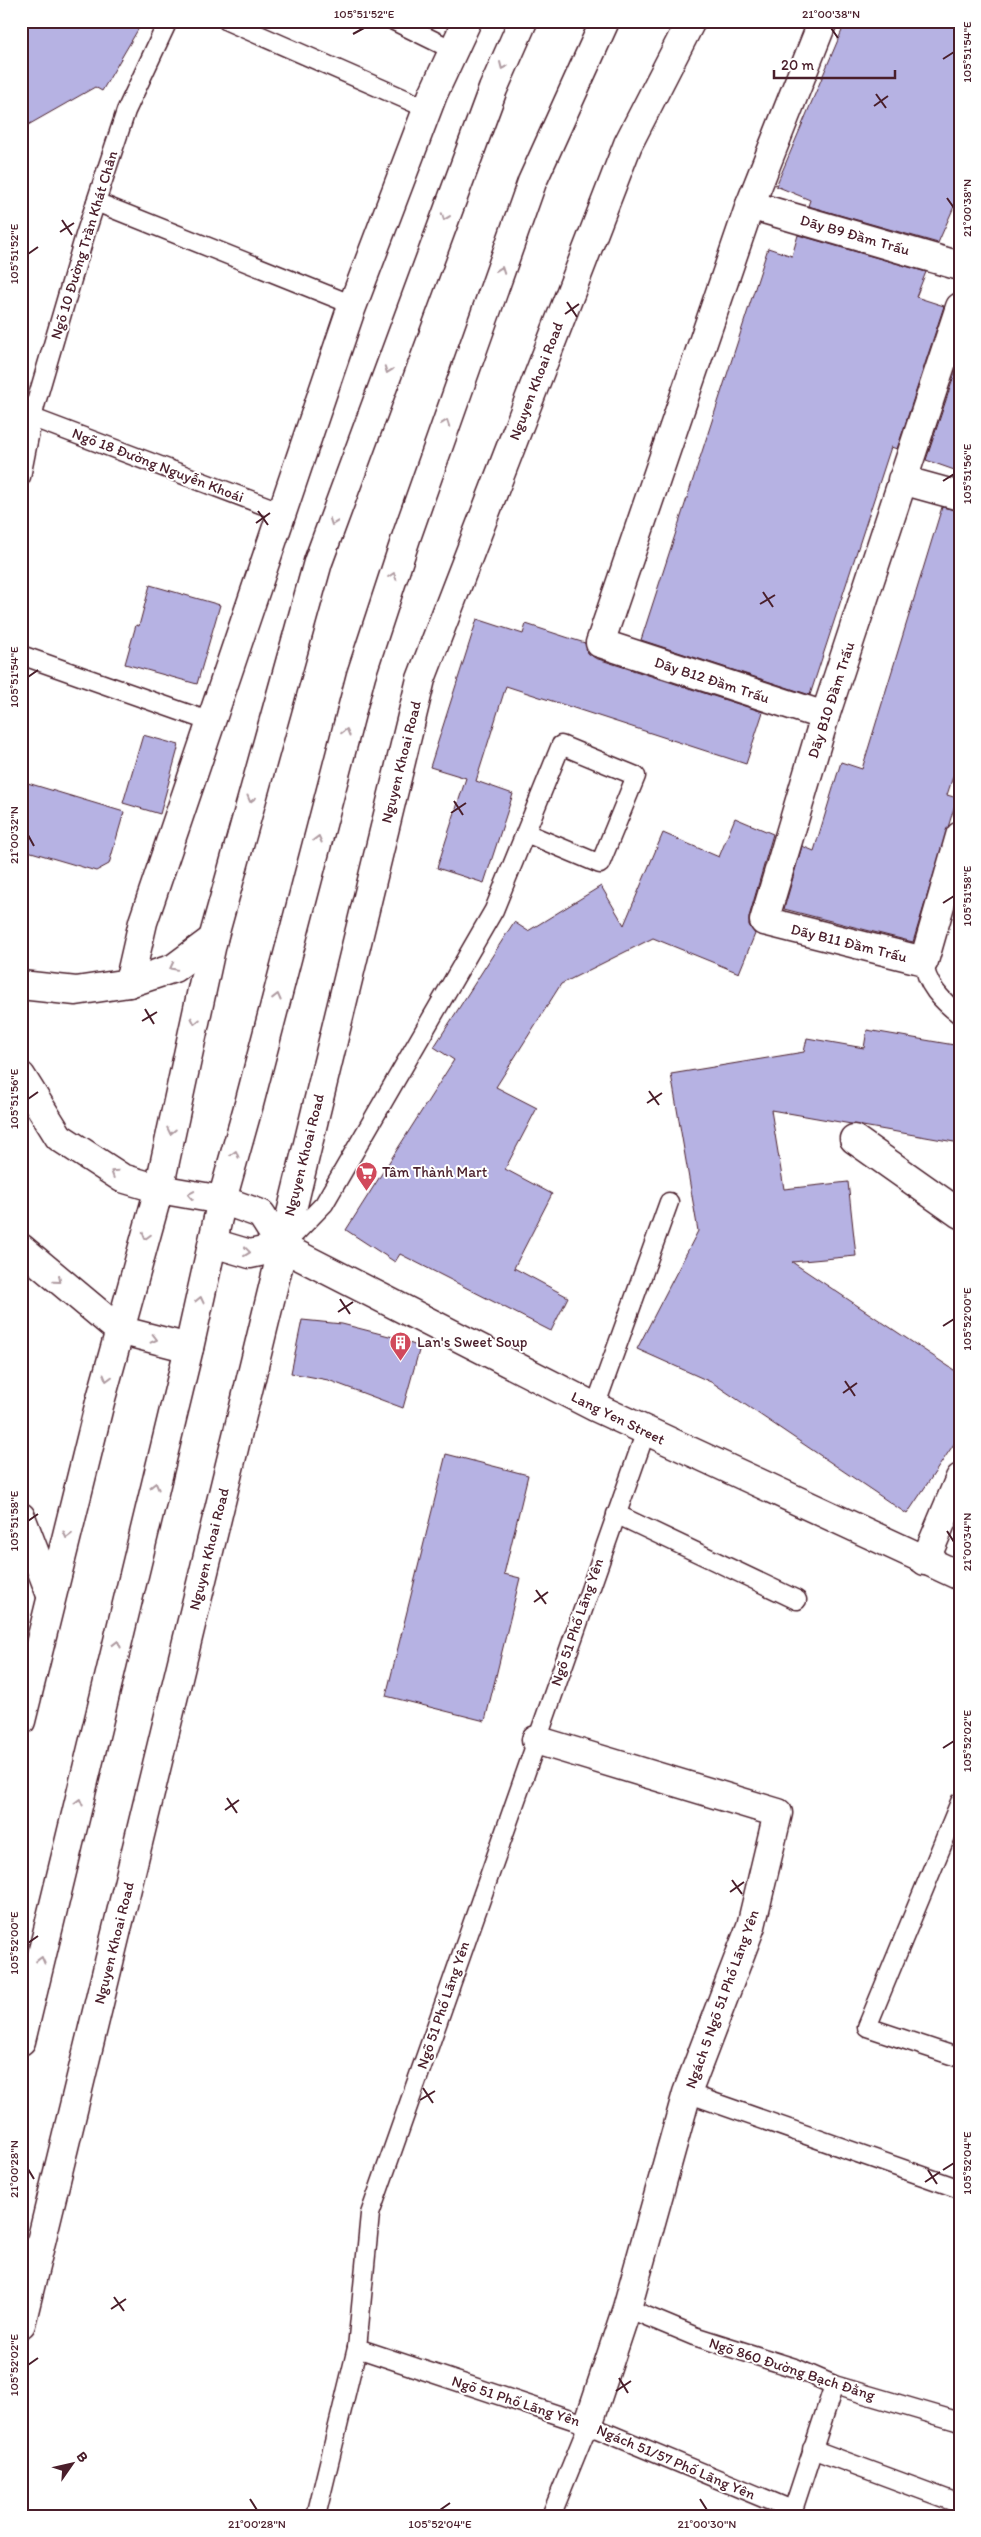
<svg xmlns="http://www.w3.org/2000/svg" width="981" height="2537" viewBox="0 0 981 2537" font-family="Itim,sans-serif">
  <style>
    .building { fill: #b6b2e3; stroke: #4a1f2b }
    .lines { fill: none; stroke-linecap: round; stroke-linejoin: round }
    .lane-casing { stroke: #4a1f2b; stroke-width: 21 }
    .street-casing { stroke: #4a1f2b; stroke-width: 31 }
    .secondary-casing { stroke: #4a1f2b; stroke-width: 31 }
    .primary-casing { stroke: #4a1f2b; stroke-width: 31 }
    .lane { stroke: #fff; stroke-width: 18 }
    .street { stroke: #fff; stroke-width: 28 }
    .secondary { stroke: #fff; stroke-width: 28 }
    .primary { stroke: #fff; stroke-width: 28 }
    .oneway { stroke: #ae9aa0 }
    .ticks { fill: none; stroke: #4a1f2b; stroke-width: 2 }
    .labels { text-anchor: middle; stroke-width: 4; stroke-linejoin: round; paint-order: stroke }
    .street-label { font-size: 15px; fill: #4a1f2b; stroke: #fff }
    .poi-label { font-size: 15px; fill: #4a1f2b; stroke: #fff; text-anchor: start }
    .neatline { fill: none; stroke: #4a1f2b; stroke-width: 2 }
    .ticks-label { font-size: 12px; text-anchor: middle; fill: #4a1f2b }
  </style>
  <rect width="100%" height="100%" fill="#fff"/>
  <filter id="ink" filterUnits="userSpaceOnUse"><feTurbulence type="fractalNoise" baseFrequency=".02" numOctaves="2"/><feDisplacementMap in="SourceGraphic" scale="10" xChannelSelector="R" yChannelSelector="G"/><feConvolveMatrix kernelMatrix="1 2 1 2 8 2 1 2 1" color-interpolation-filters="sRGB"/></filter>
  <g filter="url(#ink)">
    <!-- building -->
    <g class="building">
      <polygon points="21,21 143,21 102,91 95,87 21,129"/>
      <polygon points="846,21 960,21 960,193 938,243 808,206 810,200 776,186"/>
      <polygon points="798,235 926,272 916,297 944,306 897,449 891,447 810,695 641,640 768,248 792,256"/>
      <polygon points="960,358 960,472 926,460"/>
      <polygon points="942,507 960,511 960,755 947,795 957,798 913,942 784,909 802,846 814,851 841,762 862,769"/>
      <polygon points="150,585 220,605 197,684 125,664 136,625 139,626"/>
      <polygon points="477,619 523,634 526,624 572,639 585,643 588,653 595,658 763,712 746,764 506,686 476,781 513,794 484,883 437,868 466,778 430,767"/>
      <polygon points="143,735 179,745 160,814 123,803"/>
      <polygon points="21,781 124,812 109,864 96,871 21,849"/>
      <polygon points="735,818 773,834 749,917 749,925 755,934 739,973 653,938 561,984 496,1087 537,1108 505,1169 552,1194 514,1268 568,1297 551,1331 400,1254 395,1262 346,1230 454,1060 434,1047 514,922 528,931 601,886 624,925 663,833 719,857"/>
      <polygon points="867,1030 960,1046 960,1143 771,1110 784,1189 848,1182 856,1256 792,1262 960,1374 960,1435 907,1514 713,1383 637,1349 698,1231 671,1074 804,1052 807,1038 864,1048"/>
      <polygon points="302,1320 342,1324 393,1337 420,1347 403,1408 328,1380 291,1373"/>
      <polygon points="446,1454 528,1475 504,1574 520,1578 485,1721 386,1696"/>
    </g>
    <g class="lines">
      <defs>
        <g id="lane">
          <polyline points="227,21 428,109"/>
          <polyline points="394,21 453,50"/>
          <polyline points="96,202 353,305"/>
          <polyline points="33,418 282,512"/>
          <polyline points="21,477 35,406 85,235 126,111 168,21"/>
          <polyline points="21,655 211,722"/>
          <path d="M924,961C925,984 942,1001 960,1015"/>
          <polyline points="285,1244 324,1204 494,910 561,745 636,776 600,864 526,833"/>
          <polyline points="595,1407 669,1202"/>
          <polyline points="616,1514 797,1600"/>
          <polyline points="960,1802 867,2027 960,2058"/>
          <polyline points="687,2093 960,2189"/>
          <polyline points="627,2308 694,2336 795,2368 834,2385 960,2422"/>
          <polyline points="588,2425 792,2510"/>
          <polyline points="812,2449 960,2504"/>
          <polyline points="316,2516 357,2348"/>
          <polyline points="551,2516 588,2425 357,2348 370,2214 646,1431"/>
          <polyline points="791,2516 834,2385"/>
        </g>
        <g id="street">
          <polyline points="823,21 750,205 600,643 825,716"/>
          <polyline points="750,205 960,266"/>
          <polyline points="960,307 825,716 764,921 924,961 960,836"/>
          <polyline points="902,480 960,496"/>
          <polyline points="129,983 143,922 350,312 433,94 467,21"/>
          <polyline points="854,1139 960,1214"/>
          <polyline points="925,1561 960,1478"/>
          <polyline points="536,1740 778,1813 751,1926 687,2093 627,2308 588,2425"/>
          <polyline points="21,2324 421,679 628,144 691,21"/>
        </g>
        <g id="secondary">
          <polyline points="222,1200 261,1214 282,1247 595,1407 960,1576"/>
          <polyline points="213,1243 250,1254 282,1247"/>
        </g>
        <g id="primary">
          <polyline points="21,985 76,991 129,983 174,968 213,939"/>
          <polyline points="21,1076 59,1137 122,1178 159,1189 222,1200"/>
          <polyline points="21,1248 119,1330 189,1348"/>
          <polyline points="21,1517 51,1595"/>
          <polyline points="21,1721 100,1402 159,1189 213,939 318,562 493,89 523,21"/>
          <polyline points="21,2041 189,1348 222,1200 249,1104 361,675 407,535 532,182 605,21"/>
        </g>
      </defs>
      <!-- lane casing -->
      <use href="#lane" class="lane-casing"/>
      <!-- street casing -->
      <use href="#street" class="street-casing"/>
      <!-- secondary casing -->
      <use href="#secondary" class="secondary-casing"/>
      <!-- primary casing -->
      <use href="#primary" class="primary-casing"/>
      <!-- lane -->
      <use href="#lane" class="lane"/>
      <!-- street -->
      <use href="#street" class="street"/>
      <!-- secondary -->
      <use href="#secondary" class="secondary"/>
      <!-- primary -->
      <use href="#primary" class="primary"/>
    </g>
    <!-- one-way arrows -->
    <defs><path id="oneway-chevron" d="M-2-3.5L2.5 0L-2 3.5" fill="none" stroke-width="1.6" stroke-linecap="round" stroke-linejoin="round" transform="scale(1.25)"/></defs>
    <g class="oneway">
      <use href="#oneway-chevron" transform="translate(503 66) rotate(114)"/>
      <use href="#oneway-chevron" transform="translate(445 217) rotate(110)"/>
      <use href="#oneway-chevron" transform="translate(501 270) rotate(-70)"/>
      <use href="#oneway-chevron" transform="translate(388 370) rotate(110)"/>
      <use href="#oneway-chevron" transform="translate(446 423) rotate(-70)"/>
      <use href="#oneway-chevron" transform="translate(333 522) rotate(110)"/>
      <use href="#oneway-chevron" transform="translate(393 576) rotate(-72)"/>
      <use href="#oneway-chevron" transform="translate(346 732) rotate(-75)"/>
      <use href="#oneway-chevron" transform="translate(251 799) rotate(105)"/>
      <use href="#oneway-chevron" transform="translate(318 839) rotate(-76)"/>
      <use href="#oneway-chevron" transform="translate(173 967) rotate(153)"/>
      <use href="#oneway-chevron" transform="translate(277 997) rotate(-76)"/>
      <use href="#oneway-chevron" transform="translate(195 1021) rotate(102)"/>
      <use href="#oneway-chevron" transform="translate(171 1131) rotate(102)"/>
      <use href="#oneway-chevron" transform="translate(235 1154) rotate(-74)"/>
      <use href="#oneway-chevron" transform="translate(114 1173) rotate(-147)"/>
      <use href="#oneway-chevron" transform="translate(191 1195) rotate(-170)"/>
      <use href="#oneway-chevron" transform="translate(146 1236) rotate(106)"/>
      <use href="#oneway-chevron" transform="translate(247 1252) rotate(7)"/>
      <use href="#oneway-chevron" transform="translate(58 1280) rotate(41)"/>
      <use href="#oneway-chevron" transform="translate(200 1300) rotate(-77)"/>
      <use href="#oneway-chevron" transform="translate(154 1339) rotate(14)"/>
      <use href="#oneway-chevron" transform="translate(107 1378) rotate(105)"/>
      <use href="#oneway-chevron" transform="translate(155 1486) rotate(-76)"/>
      <use href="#oneway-chevron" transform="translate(67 1535) rotate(104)"/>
      <use href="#oneway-chevron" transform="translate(117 1644) rotate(-76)"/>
      <use href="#oneway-chevron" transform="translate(79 1802) rotate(-76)"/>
      <use href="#oneway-chevron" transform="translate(41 1960) rotate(-76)"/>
    </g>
  </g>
  <!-- ticks -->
  <path class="ticks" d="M831,28L838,38M353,34L364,28M943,59L954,52M876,94L886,108M874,106L888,96M947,198L954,208M62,220L72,235M60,232L74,223M28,254L38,247M567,302L577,317M565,314L579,304M943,481L954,474M258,511L268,525M256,523L270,513M763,592L773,607M760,604L775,595M28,677L38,670M454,801L463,815M451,813L466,803M28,835L34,846M943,903L954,896M145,1009L154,1024M142,1021L157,1012M649,1091L659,1105M28,1099L38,1092M647,1103L662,1093M340,1299L350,1314M338,1312L353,1302M943,1326L954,1319M845,1381L855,1396M843,1393L857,1383M28,1521L38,1514M947,1531L954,1542M536,1590L546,1604M534,1602L548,1592M943,1748L954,1741M227,1798L237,1813M225,1810L239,1800M732,1880L742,1894M730,1892L744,1882M28,1943L38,1936M423,2088L433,2103M420,2100L435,2091M28,2169L34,2179M928,2170L937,2184M943,2170L954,2163M925,2182L940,2172M114,2297L124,2311M111,2309L126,2299M28,2365L38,2358M619,2378L628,2393M616,2391L631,2381M250,2499L257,2510M700,2499L707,2510M440,2510L450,2503"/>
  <!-- icons -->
  <defs>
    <symbol id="supermarket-pin" viewBox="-11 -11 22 30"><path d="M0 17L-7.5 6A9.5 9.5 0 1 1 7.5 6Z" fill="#d1495b" stroke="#fff"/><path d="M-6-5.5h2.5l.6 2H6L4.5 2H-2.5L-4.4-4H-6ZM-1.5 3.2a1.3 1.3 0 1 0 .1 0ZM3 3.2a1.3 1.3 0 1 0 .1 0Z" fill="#fff"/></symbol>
    <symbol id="building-pin" viewBox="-11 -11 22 30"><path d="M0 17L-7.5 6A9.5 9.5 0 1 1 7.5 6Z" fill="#d1495b" stroke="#fff"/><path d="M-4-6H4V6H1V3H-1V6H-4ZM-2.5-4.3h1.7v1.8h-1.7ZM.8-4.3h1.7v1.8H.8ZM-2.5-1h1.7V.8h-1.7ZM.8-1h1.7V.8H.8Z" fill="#fff"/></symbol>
  </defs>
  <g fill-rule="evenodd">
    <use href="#supermarket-pin" x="354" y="1160" width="25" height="34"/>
    <use href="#building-pin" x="388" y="1330" width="25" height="34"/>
  </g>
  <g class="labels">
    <!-- street labels -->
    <g class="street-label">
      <text transform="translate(855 235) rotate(16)" y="5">Dãy B9 Đầm Trấu</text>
      <text transform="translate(84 245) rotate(-73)" y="5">Ngõ 10 Đường Trần Khát Chân</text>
      <text transform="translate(536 381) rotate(-69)" y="5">Nguyen Khoai Road</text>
      <text transform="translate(158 465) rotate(21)" y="5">Ngõ 18 Đường Nguyễn Khoái</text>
      <text transform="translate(712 680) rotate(18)" y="5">Dãy B12 Đầm Trấu</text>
      <text transform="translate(831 700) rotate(-72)" y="5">Dãy B10 Đầm Trấu</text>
      <text transform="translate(401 762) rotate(-76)" y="5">Nguyen Khoai Road</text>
      <text transform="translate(849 943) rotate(14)" y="5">Dãy B11 Đầm Trấu</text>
      <text transform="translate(304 1155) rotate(-76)" y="5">Nguyen Khoai Road</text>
      <text transform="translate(618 1418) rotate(26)" y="5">Lang Yen Street</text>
      <text transform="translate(209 1549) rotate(-76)" y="5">Nguyen Khoai Road</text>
      <text transform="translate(577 1622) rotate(-71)" y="5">Ngõ 51 Phố Lãng Yên</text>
      <text transform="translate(114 1943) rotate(-76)" y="5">Nguyen Khoai Road</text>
      <text transform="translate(722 1999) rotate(-70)" y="5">Ngách 5 Ngõ 51 Phố Lãng Yên</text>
      <text transform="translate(443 2005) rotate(-71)" y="5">Ngõ 51 Phố Lãng Yên</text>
      <text transform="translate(792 2369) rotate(18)" y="5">Ngõ 860 Đường Bạch Đằng</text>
      <text transform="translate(516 2401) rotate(18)" y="5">Ngõ 51 Phố Lãng Yên</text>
      <text transform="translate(676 2462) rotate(23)" y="5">Ngách 51/57 Phố Lãng Yên</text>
    </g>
    <!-- poi labels -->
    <g class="poi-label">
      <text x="382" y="1177">Tâm Thành Mart</text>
      <text x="417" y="1347">Lan's Sweet Soup</text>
    </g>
  </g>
  <!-- margin -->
  <rect width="981" height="2537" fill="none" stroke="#fff" stroke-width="55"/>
  <!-- north arrow -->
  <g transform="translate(72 2464) rotate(56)" stroke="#ffffff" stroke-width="4" paint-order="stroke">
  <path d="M0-4L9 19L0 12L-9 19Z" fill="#4a1f2b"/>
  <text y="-8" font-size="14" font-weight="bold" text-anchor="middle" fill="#4a1f2b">B</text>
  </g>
  <!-- scale -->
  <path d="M774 70v8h121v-8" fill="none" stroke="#4a1f2b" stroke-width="2.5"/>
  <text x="781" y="70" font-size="15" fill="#4a1f2b" stroke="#ffffff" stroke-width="4" paint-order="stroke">20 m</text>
  <rect x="28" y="28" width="926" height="2482" class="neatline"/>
  <g class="ticks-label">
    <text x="364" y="18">105°51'52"E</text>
    <text x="831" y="18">21°00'38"N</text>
    <text transform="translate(967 52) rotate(-90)" y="4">105°51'54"E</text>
    <text transform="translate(967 208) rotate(-90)" y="4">21°00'38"N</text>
    <text transform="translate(14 254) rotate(-90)" y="4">105°51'52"E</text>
    <text transform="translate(967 474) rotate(-90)" y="4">105°51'56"E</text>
    <text transform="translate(14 677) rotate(-90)" y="4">105°51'54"E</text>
    <text transform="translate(14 835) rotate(-90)" y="4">21°00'32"N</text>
    <text transform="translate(967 896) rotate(-90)" y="4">105°51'58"E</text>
    <text transform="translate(14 1099) rotate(-90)" y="4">105°51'56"E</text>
    <text transform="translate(967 1319) rotate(-90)" y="4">105°52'00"E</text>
    <text transform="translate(14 1521) rotate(-90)" y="4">105°51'58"E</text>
    <text transform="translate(967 1542) rotate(-90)" y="4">21°00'34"N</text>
    <text transform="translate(967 1741) rotate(-90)" y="4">105°52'02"E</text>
    <text transform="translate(14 1943) rotate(-90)" y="4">105°52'00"E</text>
    <text transform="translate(967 2163) rotate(-90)" y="4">105°52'04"E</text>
    <text transform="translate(14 2169) rotate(-90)" y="4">21°00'28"N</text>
    <text transform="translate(14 2365) rotate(-90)" y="4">105°52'02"E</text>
    <text x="257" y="2528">21°00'28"N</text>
    <text x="440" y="2528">105°52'04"E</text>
    <text x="707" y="2528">21°00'30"N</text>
  </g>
</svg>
